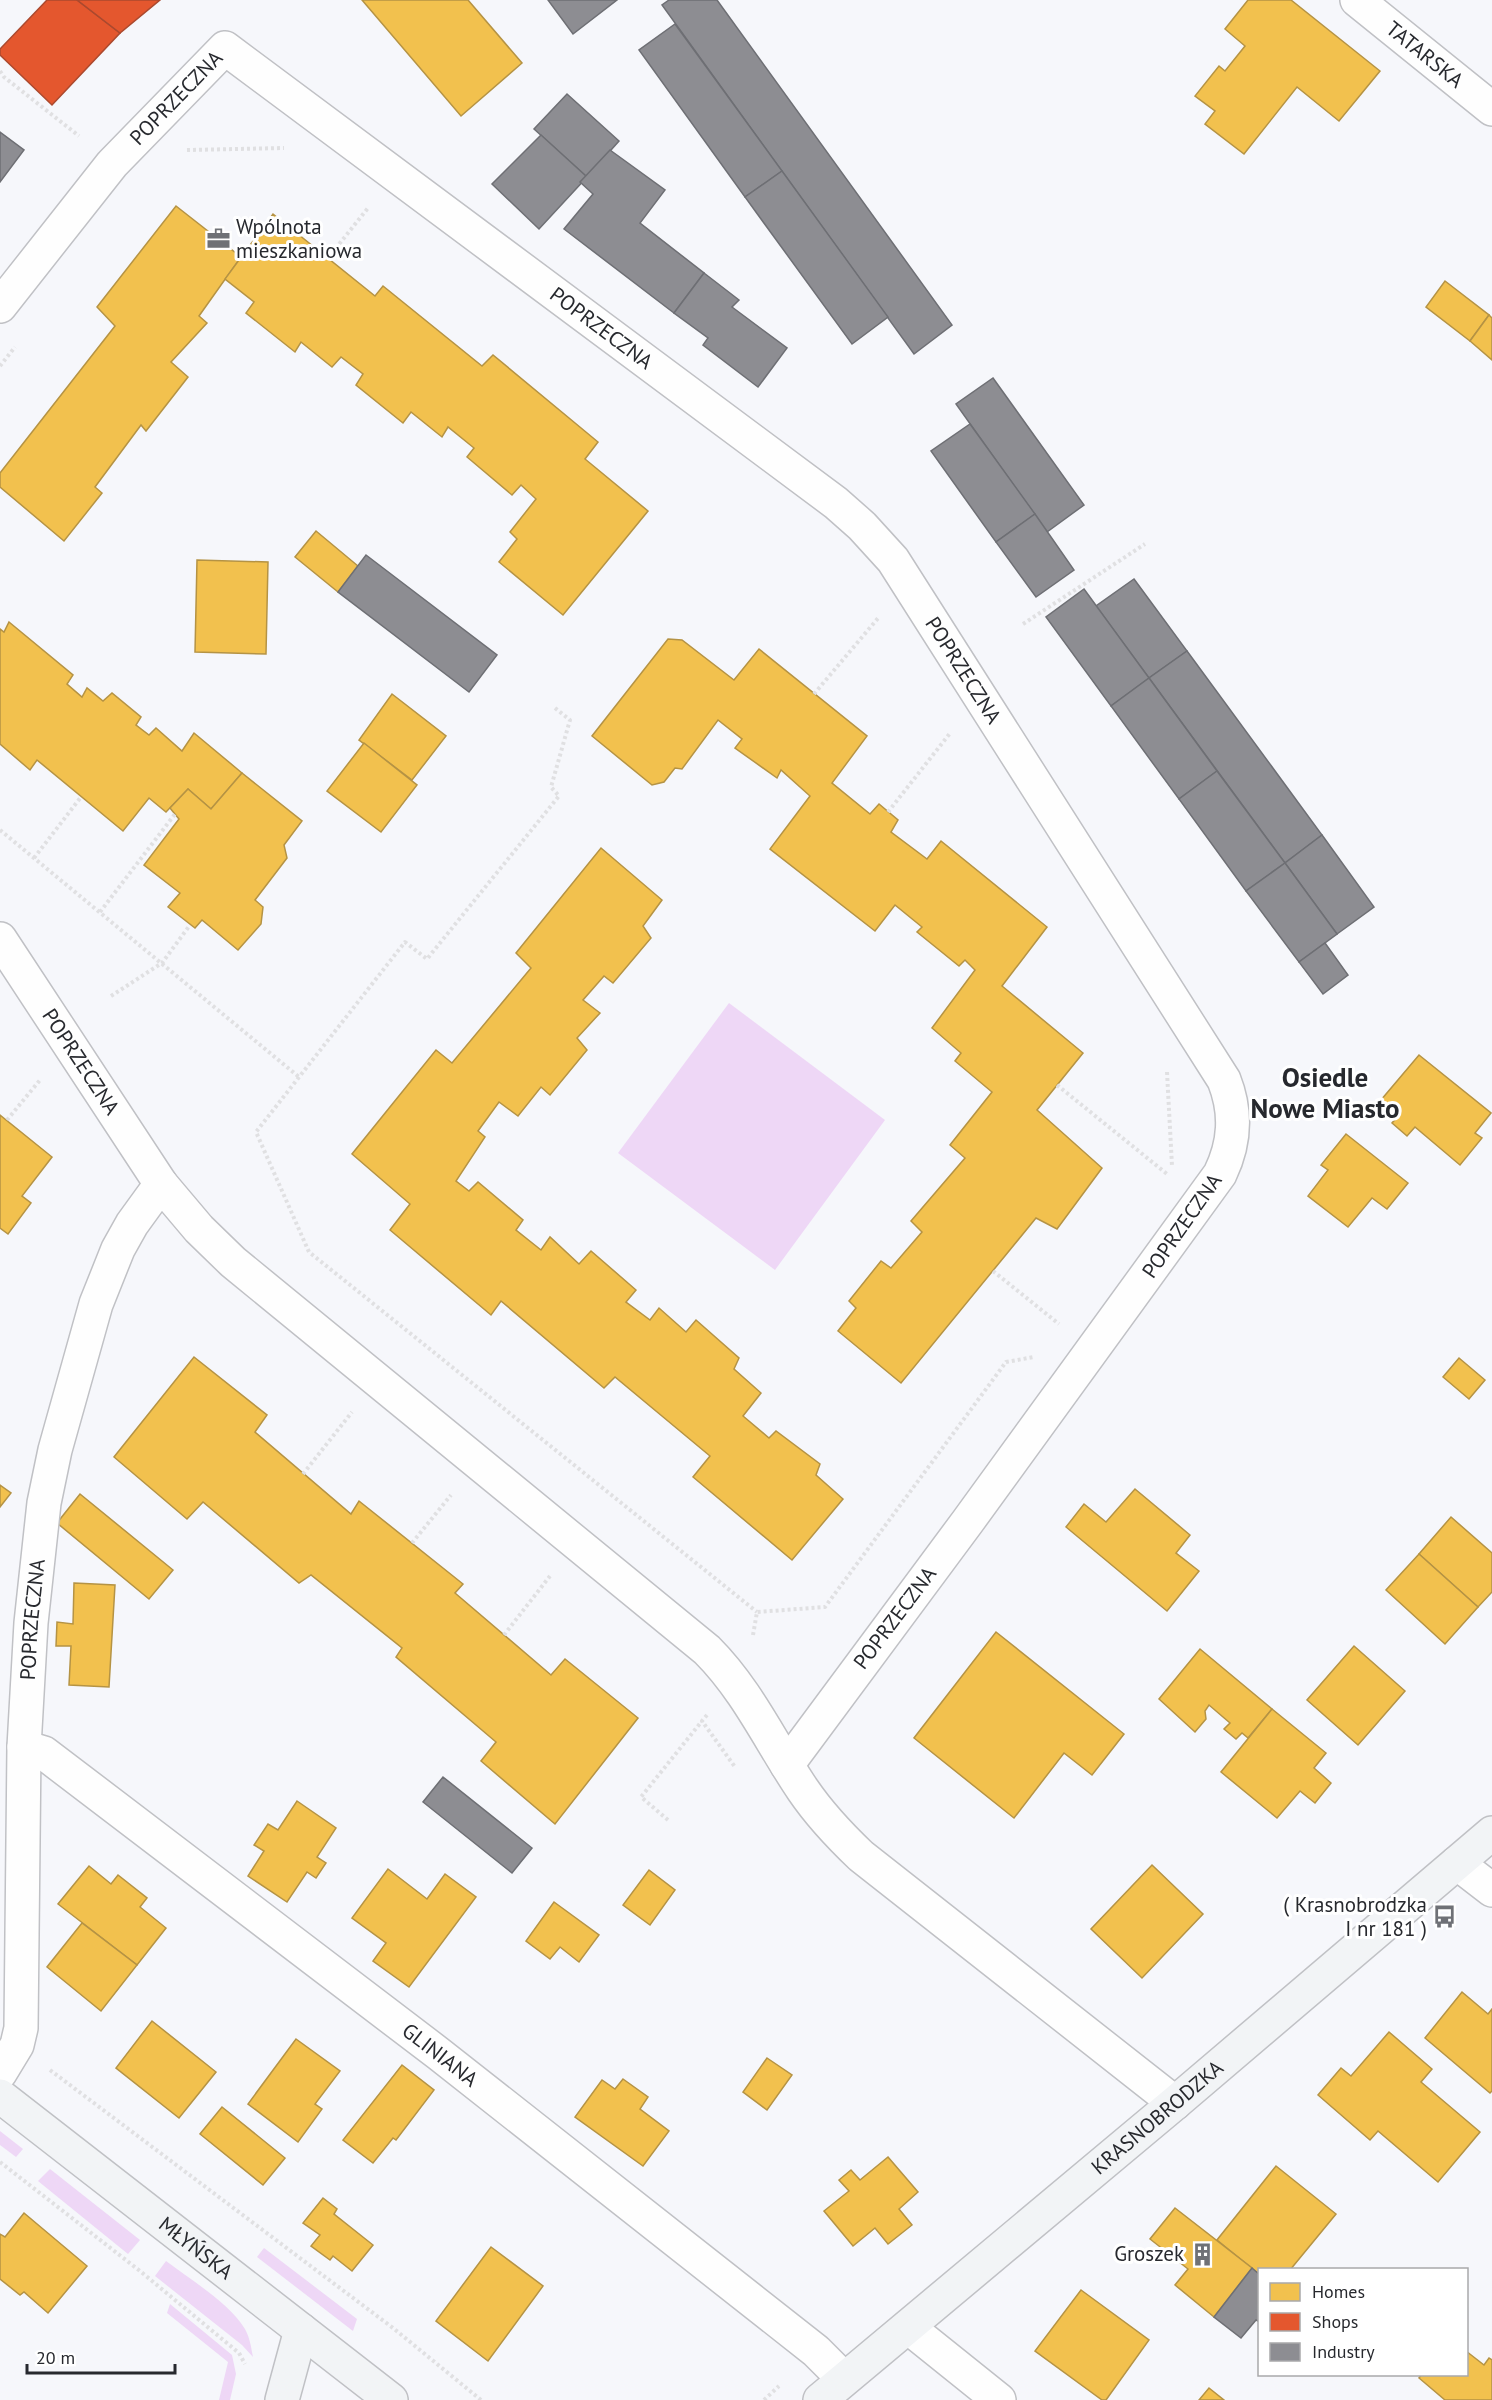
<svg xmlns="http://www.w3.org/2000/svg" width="1492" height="2400" viewBox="0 0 1492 2400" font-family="'PT Sans',sans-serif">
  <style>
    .green { fill: #eed7f6 }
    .homes { fill: #f2c14e; stroke: #b59344; stroke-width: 1.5 }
    .shops { fill: #e4572e; stroke: #ab492e; stroke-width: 1.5 }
    .industry { fill: #8d8d92; stroke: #6e6f74; stroke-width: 1.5 }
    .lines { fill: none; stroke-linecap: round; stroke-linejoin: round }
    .street-casing { stroke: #c0c1c5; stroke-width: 36 }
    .secondary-casing { stroke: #c0c1c5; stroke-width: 36 }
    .path { stroke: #e0e0e2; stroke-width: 4; stroke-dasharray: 3 3; stroke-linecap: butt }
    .street { stroke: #fefefe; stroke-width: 33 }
    .secondary { stroke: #f2f4f6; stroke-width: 33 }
    .labels { text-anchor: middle; stroke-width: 6; stroke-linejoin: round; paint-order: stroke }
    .street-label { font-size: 21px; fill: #27292e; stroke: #fff }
    .poi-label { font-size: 21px; fill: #27292e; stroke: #fff; text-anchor: end }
    .district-label { font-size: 27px; font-weight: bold; fill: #27292e; stroke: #fff }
  </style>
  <rect width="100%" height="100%" fill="#f6f7fb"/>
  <!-- green -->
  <g class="green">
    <polygon points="729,1003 885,1120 775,1270 618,1153"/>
    <polygon points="0,2131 23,2149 16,2157 0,2145"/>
    <polygon points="50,2169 140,2240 128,2254 38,2181"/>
    <polygon points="264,2248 357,2319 353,2331 257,2257"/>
    <path d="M166,2261C191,2280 229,2303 245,2329C250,2338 251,2347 253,2357L242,2345L155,2276Z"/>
    <polygon points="170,2304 232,2355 236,2374 230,2400 219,2400 228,2362 167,2313"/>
  </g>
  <!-- homes -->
  <g class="homes">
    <polygon points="362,0 468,0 522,63 461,116"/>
    <polygon points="1248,0 1291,0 1380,71 1339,121 1297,87 1244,154 1205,124 1215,111 1195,96 1219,66 1225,71 1245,46 1225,29"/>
    <polygon points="176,206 241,257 199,316 207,323 171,362 188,377 146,431 141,425 95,487 102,493 64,541 0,487 0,473 115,326 97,307"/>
    <polygon points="273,214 375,296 383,286 482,366 493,355 598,442 585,459 648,511 563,615 499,562 517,539 510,532 536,499 521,485 512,495 467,457 474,448 448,427 442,437 411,412 403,423 356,385 363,374 341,357 332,367 301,342 295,352 246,313 254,302 225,279"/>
    <polygon points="1445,281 1489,315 1470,341 1426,307"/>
    <polygon points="1489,315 1492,318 1492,360 1470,341"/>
    <polygon points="316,531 358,566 338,592 295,557"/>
    <polygon points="197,560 268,562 266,654 195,652"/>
    <polygon points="9,622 73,675 67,684 82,697 87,688 103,701 112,693 141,717 136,725 149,735 156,728 182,751 194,733 242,773 211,809 188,789 166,812 149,798 123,831 37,760 30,770 0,744 0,629 4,632"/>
    <polygon points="668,639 682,640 734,680 759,649 867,736 832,783 870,814 879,804 898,820 891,832 927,859 941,841 1047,927 1002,986 1083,1053 1037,1110 1102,1168 1057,1229 1036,1218 901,1383 838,1331 856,1308 849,1301 881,1261 891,1268 922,1232 911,1221 965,1158 950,1145 992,1092 955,1061 961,1053 932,1028 975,970 965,960 959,966 917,932 922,927 895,905 875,931 770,849 810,796 781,770 777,778 735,748 742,739 718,720 682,769 675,768 664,782 652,785 592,736"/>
    <polygon points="392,694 446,736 412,780 359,740"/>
    <polygon points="364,743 417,785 381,832 327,791"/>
    <polygon points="242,773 302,821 284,845 287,858 255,900 263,907 261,924 238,950 202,920 195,928 168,907 180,893 144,865 179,819 170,808 188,789 211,809"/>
    <polygon points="601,848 662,900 643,926 651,938 613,983 604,976 583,1000 600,1013 577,1038 587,1050 550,1095 541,1087 518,1116 499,1102 478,1131 485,1137 456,1181 469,1191 478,1182 523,1220 516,1230 541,1250 550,1237 579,1264 591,1251 636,1290 626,1302 650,1320 659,1308 686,1332 696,1320 739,1358 734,1369 761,1393 743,1416 769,1438 776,1431 820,1464 816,1475 843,1499 792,1560 693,1477 710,1456 615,1377 604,1388 501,1301 491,1315 390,1230 410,1204 352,1154 436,1050 452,1063 531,968 516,953"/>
    <polygon points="1419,1055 1491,1113 1475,1133 1482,1138 1460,1165 1415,1127 1407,1136 1392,1123 1399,1115 1381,1100"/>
    <polygon points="0,1115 52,1157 22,1196 31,1203 8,1234 0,1228"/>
    <polygon points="1346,1134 1408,1183 1387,1209 1372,1198 1348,1227 1308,1196 1328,1170 1321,1165"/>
    <polygon points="194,1357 267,1415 255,1432 351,1514 359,1501 463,1584 455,1593 551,1675 565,1659 638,1718 555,1824 481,1761 496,1742 396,1657 402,1648 311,1575 299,1583 203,1502 187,1519 114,1457"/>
    <polygon points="1459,1358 1485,1380 1469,1399 1443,1377"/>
    <polygon points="0,1485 11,1493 0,1507"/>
    <polygon points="1135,1489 1190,1535 1176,1553 1199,1571 1167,1611 1066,1527 1084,1504 1106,1522"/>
    <polygon points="80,1494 173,1570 149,1599 57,1523"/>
    <polygon points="1451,1517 1492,1553 1492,1592 1478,1607 1419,1554"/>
    <polygon points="1419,1554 1478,1607 1445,1644 1386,1590"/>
    <polygon points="74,1583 115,1585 109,1687 69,1685 71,1646 56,1646 57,1622 73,1624"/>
    <polygon points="996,1632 1124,1734 1092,1775 1064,1753 1014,1818 914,1738"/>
    <polygon points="1354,1646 1405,1691 1358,1745 1307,1700"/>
    <polygon points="1200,1649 1272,1709 1248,1738 1242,1733 1236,1739 1224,1729 1230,1723 1209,1705 1205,1711 1206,1719 1195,1732 1159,1699"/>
    <polygon points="1272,1709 1326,1753 1314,1768 1331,1783 1315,1803 1300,1791 1277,1818 1221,1772"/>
    <polygon points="297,1801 336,1828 317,1857 326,1863 316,1878 307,1872 287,1902 248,1876 264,1851 254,1845 268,1824 278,1830"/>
    <polygon points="1152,1865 1203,1914 1142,1978 1091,1929"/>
    <polygon points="89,1866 111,1884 118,1875 147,1898 140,1907 166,1928 137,1965 58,1904"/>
    <polygon points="388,1869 427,1899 445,1874 476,1897 409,1987 373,1961 386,1943 352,1918"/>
    <polygon points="649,1870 675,1890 650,1925 623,1905"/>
    <polygon points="554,1902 599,1935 579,1962 560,1947 550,1959 526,1941"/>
    <polygon points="82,1923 137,1965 101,2011 47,1967"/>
    <polygon points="1462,1992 1488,2014 1492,2009 1492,2091 1490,2093 1425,2038"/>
    <polygon points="152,2021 216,2072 179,2118 116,2068"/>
    <polygon points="1389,2032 1432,2069 1421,2082 1480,2132 1438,2182 1378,2131 1370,2140 1318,2095 1341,2068 1351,2076"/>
    <polygon points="296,2039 340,2071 315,2104 322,2109 298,2142 248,2104"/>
    <polygon points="767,2058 792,2075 767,2110 743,2092"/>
    <polygon points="402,2065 434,2090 396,2140 393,2138 373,2163 343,2140"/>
    <polygon points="623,2079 648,2097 640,2109 669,2131 643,2166 575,2117 602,2080 615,2089"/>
    <polygon points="222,2107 285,2158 263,2185 200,2134"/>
    <polygon points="888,2157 918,2192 899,2209 912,2225 888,2244 875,2228 853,2246 824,2211 849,2191 839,2180 851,2170 860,2180"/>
    <polygon points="1276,2166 1336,2214 1290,2270 1260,2270 1260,2275 1217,2240"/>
    <polygon points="323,2198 337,2209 334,2214 373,2245 352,2271 333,2256 330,2260 311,2246 320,2235 303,2223"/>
    <polygon points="1175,2208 1252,2268 1214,2317 1175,2285 1188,2269 1150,2239"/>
    <polygon points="24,2213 87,2266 48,2313 24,2292 20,2295 0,2279 0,2234 5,2237"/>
    <polygon points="491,2247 543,2286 488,2361 436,2321"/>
    <polygon points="1081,2290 1149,2340 1106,2400 1102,2400 1035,2351"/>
    <polygon points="1466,2351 1484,2365 1489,2358 1492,2360 1492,2400 1445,2400 1419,2378 1422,2374 1466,2374"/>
    <polygon points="1209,2388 1224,2400 1199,2400"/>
  </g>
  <!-- shops -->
  <g class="shops">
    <polygon points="47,0 77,0 120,33 52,105 0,55 0,49"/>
    <polygon points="77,0 160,0 120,33"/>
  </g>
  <!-- industry -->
  <g class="industry">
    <polygon points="548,0 617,0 573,34"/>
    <polygon points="669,0 717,0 952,325 914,354 662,5"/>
    <polygon points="675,24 782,171 745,197 639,50"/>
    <polygon points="567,94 619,141 587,177 534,129"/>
    <polygon points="0,132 24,150 0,182"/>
    <polygon points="541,135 587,177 539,229 492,184"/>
    <polygon points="610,150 665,190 640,223 704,273 674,313 564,229 593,194 580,182"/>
    <polygon points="782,171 888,317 852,344 745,197"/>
    <polygon points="704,273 739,300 732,307 787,348 758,387 703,345 708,338 674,313"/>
    <polygon points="993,378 1084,505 1047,532 956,404"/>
    <polygon points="970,424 1035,514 996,542 931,451"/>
    <polygon points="1035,514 1074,570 1036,597 996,542"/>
    <polygon points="366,555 497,655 469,692 338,592"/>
    <polygon points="1134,579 1187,651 1149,678 1096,606"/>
    <polygon points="1084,589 1149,678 1111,706 1046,617"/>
    <polygon points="1187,651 1322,835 1285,863 1149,678"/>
    <polygon points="1149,678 1217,771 1179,799 1111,706"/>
    <polygon points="1217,771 1285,863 1246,891 1179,799"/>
    <polygon points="1322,835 1374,907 1337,934 1285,863"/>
    <polygon points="1285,863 1337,934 1299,962 1246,891"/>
    <polygon points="1325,943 1348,975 1323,994 1299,962"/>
    <polygon points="443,1777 532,1848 512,1873 423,1802"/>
    <polygon points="1252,2268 1260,2275 1260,2322 1256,2320 1241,2338 1214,2317"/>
  </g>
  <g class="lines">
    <defs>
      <g id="street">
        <path id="s1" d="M1357,0L1492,109"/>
        <path id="s2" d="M0,306L112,164L225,48L836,503L862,526L893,560L1224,1080C1237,1113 1235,1143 1220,1174L968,1521L787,1765"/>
        <path id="s3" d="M0,939L161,1184L199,1229L233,1262L707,1650C748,1691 771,1743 803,1790C820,1815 840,1836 861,1856L1175,2103"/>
        <path id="s4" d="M24,1747L44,1753L439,2054L816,2351L844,2379"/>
        <polyline points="1457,1863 1492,1890"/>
        <path id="s5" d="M0,2073L17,2045L21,2028L24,1747L31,1623L44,1503L55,1450L96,1304L118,1249L132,1224L161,1184"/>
        <polyline points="908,2327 999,2400"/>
      </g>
      <g id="secondary">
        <path id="s6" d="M0,2096L391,2400"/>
        <polyline points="282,2400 301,2330"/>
        <path id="s7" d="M820,2400L1175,2103L1492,1833"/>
      </g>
    </defs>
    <!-- street casing -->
    <use href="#street" class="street-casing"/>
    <!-- secondary casing -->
    <use href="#secondary" class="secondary-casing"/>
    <!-- path -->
    <g class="path">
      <polyline points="0,71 4,77 79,136"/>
      <polyline points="187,150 284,148"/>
      <polyline points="328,258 368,208"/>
      <polyline points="0,366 15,347"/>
      <polyline points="1023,624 1145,544"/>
      <polyline points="814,694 879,617"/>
      <polyline points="555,708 570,720 551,787 559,796 427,959 405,942 256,1132 309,1252 757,1612"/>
      <polyline points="888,812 951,732"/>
      <polyline points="0,830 299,1077"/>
      <polyline points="34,858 81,797"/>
      <polyline points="100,912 175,814"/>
      <polyline points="111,996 162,963 190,925"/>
      <polyline points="1167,1072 1172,1166"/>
      <polyline points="1057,1085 1167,1174"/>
      <polyline points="7,1120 40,1080"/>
      <polyline points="993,1271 1059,1324"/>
      <polyline points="303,1474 352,1412"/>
      <polyline points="412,1543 451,1495"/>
      <polyline points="504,1635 550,1576"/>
      <polyline points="753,1635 757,1612 825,1607 1006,1362 1034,1357"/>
      <polyline points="707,1715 702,1721 735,1767"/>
      <polyline points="668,1820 641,1797 702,1721"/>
      <polyline points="50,2070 393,2328 481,2400"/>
      <polyline points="0,2162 140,2271 239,2353 245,2364"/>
      <polyline points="764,2400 779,2386"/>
    </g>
    <!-- street -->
    <use href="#street" class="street"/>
    <!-- secondary -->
    <use href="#secondary" class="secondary"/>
  </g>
  <!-- icons -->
  <defs>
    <symbol id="office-bare" viewBox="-9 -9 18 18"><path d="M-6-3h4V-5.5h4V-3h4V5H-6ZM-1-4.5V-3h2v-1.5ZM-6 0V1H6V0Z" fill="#6f7176" stroke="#fff" stroke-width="2.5" paint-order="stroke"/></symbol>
    <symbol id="bus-bare" viewBox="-9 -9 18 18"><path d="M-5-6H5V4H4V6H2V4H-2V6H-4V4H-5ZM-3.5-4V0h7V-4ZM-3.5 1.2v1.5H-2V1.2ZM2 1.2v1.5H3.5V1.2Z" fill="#6f7176" stroke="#fff" stroke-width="2.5" paint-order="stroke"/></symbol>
    <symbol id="building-bare" viewBox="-9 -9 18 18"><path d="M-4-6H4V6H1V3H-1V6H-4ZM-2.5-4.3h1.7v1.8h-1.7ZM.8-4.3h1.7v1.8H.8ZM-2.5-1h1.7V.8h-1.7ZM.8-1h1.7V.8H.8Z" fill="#6f7176" stroke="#fff" stroke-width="2.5" paint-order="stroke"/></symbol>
  </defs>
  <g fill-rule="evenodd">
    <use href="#office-bare" x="202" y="222" width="33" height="33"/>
    <use href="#bus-bare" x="1428" y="1900" width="33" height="33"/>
    <use href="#building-bare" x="1186" y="2238" width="33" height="33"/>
  </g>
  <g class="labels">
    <!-- street labels -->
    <g class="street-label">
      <text dy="7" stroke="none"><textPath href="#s1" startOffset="87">TATARSKA</textPath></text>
      <text dy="7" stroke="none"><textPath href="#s2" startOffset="273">POPRZECZNA</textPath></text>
      <text dy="7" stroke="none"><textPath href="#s2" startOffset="812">POPRZECZNA</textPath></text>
      <text dy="7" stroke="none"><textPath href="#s2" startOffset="1316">POPRZECZNA</textPath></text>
      <text dy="7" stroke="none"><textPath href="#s3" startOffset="147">POPRZECZNA</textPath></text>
      <text transform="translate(1182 1226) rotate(-55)" y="7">POPRZECZNA</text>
      <text transform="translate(895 1618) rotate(-53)" y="7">POPRZECZNA</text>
      <text dy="7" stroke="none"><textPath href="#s5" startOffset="459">POPRZECZNA</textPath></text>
      <text dy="7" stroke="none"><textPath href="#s4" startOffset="519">GLINIANA</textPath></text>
      <text dy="7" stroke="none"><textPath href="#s7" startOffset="440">KRASNOBRODZKA</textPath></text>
      <text dy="7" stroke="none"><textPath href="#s6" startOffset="248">MŁYŃSKA</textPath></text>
    </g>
    <!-- poi labels -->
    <g class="poi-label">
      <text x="236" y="234" text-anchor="start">Wpólnota<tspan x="236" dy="24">mieszkaniowa</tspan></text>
      <text x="1427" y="1912">( Krasnobrodzka<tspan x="1427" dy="24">I nr 181 )</tspan></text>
      <text x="1184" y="2261">Groszek</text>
    </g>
    <!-- district labels -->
    <g class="district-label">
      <text x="1325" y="1087">Osiedle<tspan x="1325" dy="31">Nowe Miasto</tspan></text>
    </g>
  </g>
  <!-- legend -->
  <rect x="1258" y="2268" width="210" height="108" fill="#ffffff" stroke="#a9a9ab" stroke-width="1.5"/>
  <rect x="1270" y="2283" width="30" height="18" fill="#f2c14e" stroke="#a9a9ab" stroke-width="1.5"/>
  <text x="1312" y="2298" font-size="18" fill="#27292e">Homes</text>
  <rect x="1270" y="2313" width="30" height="18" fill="#e4572e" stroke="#a9a9ab" stroke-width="1.5"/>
  <text x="1312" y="2328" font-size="18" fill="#27292e">Shops</text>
  <rect x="1270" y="2343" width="30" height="18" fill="#8d8d92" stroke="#a9a9ab" stroke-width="1.5"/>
  <text x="1312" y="2358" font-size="18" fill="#27292e">Industry</text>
  <!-- scale -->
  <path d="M27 2364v9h148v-9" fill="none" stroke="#27292e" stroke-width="3"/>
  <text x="36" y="2364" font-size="18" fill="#27292e" stroke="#ffffff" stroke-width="4.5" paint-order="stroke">20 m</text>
</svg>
